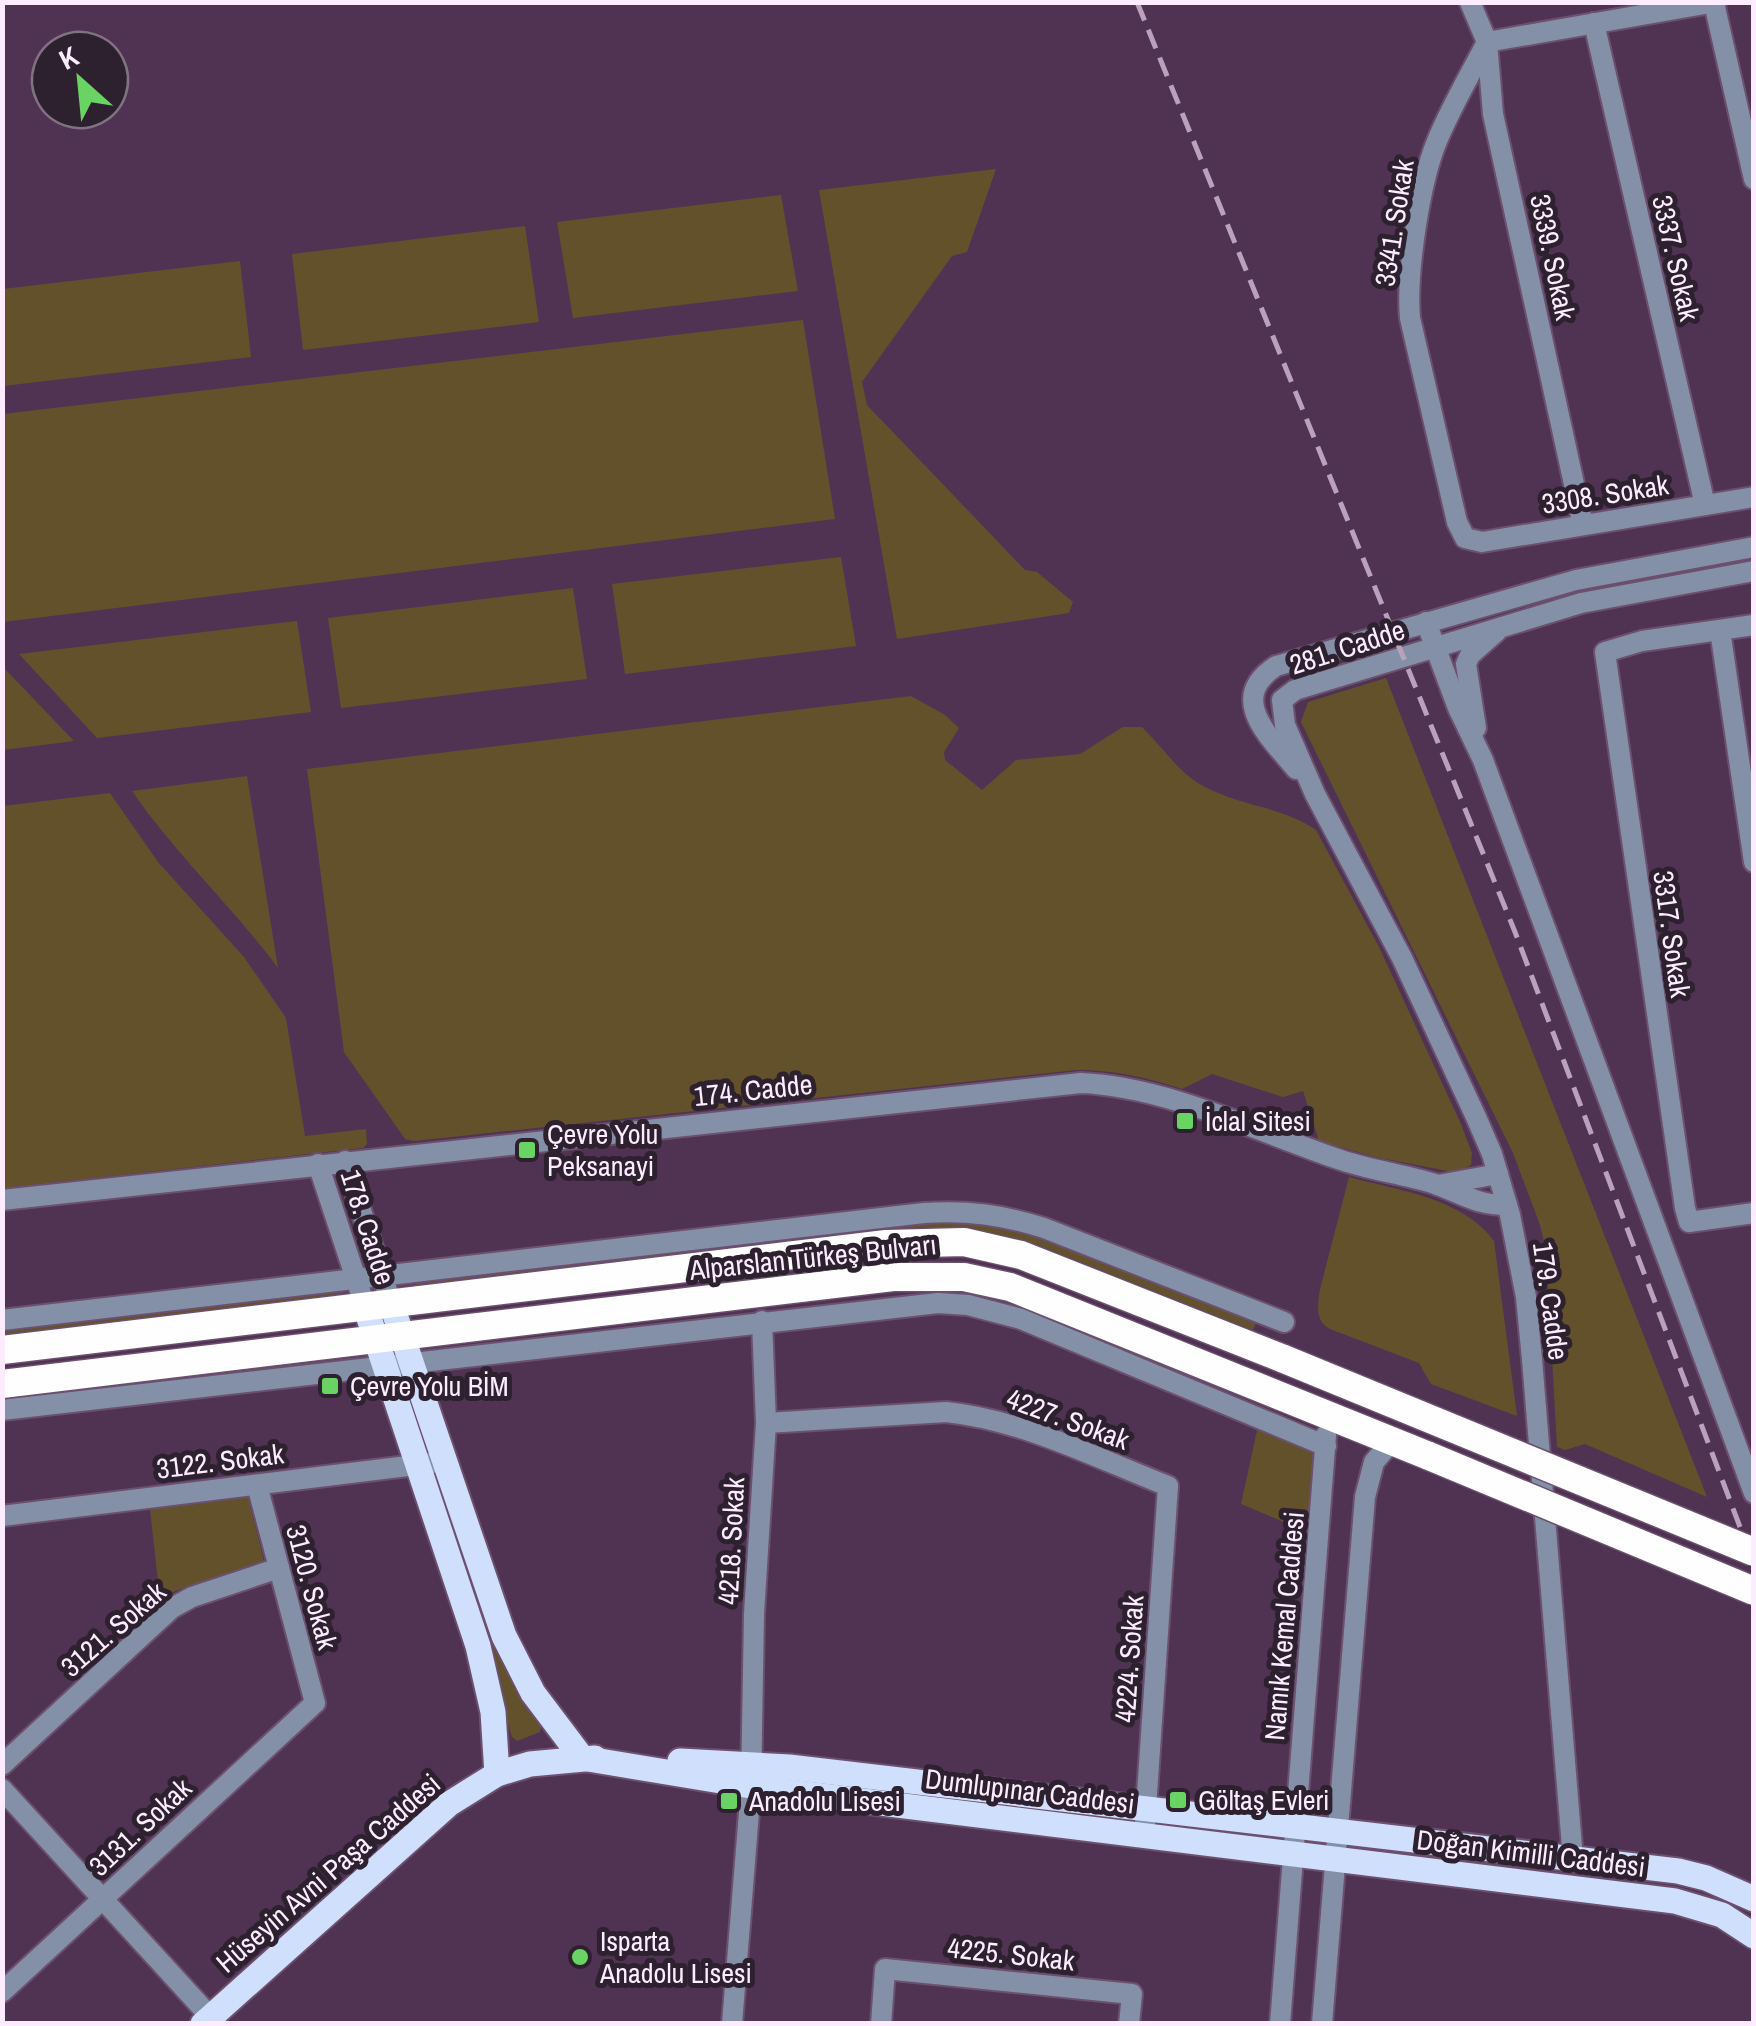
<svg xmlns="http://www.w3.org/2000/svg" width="1756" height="2026" viewBox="0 0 1756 2026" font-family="'Archivo Narrow',sans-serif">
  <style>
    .green { fill: #63512c }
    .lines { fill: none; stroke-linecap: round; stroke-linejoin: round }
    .minor-casing { stroke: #6c506f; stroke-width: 24 }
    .major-casing { stroke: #6c506f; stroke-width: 29 }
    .highway-casing { stroke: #6c506f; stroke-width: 31 }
    .minor { stroke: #8490a7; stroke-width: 20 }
    .major { stroke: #d0dffb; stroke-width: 25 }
    .highway { stroke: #fefefe; stroke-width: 28 }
    .rail { stroke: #b9a3bc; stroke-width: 5; stroke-dasharray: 20 10; stroke-linecap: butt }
    .highway-bridge-casing { stroke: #6c506f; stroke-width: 31; stroke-linecap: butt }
    .highway-bridge { stroke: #fefefe; stroke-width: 28 }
    .poi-dot { fill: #69d464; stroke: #2e212f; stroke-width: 4 }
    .labels { text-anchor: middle; stroke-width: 10; stroke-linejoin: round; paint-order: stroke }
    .street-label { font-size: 28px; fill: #fdebff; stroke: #2e212f }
    .poi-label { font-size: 28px; fill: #fdebff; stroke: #2e212f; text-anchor: start }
  </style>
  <rect width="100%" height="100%" fill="#503353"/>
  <!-- green -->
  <g class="green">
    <polygon points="996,169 967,252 952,256 862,382 867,405 1025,570 1037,572 1073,602 1069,613 897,639 819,190"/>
    <polygon points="781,195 798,291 573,318 557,222"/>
    <polygon points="525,226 539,322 303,350 292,254"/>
    <polygon points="240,261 251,357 3,386 3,289"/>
    <polygon points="803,320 835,519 3,622 3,414"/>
    <polygon points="841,557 856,646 625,674 612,584"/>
    <polygon points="573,588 587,679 341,708 328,618"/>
    <polygon points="297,621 311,712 97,738 19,654"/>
    <polygon points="3,667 74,741 3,750"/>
    <polygon points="1386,678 1707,1497 1585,1444 1565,1450 1557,1447 1546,1250 1540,1225 1513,1153 1301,722 1308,702"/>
    <path d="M911,696L945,715L959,728L944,752L945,760L982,790L1016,760L1080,754L1123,727H1142C1163,747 1179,774 1205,787C1241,806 1283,807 1316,830L1379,947L1461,1124L1472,1153L1471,1165L1460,1171H1448L1375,1157L1319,1141L1303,1091L1283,1097L1212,1074L1182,1089C1146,1077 1113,1070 1076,1070L414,1141L405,1139L344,1052L307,769Z"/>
    <path d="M247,776L278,968C232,906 176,855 132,791Z"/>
    <polygon points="110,793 158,862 244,957 286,1018 305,1136 366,1129 367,1144 363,1148 3,1188 3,806"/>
    <path d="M1349,1177C1397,1190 1463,1198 1494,1241L1517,1416L1431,1384L1419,1363L1330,1329C1314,1320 1318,1305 1320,1289Z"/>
    <path d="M942,1219L1018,1228L1257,1321L1253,1330L1038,1245C997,1232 957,1226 914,1228L416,1287L415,1280Z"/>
    <polygon points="343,1288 344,1296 3,1336 2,1328"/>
    <polygon points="1258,1426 1318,1450 1311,1527 1305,1531 1241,1504"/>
    <polygon points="441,1472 518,1688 541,1727 540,1732 517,1741 512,1737 430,1474"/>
    <polygon points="248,1497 264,1561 175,1591 160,1600 150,1509"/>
  </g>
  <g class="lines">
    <defs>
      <g id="minor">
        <polyline points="1470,2 1487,42 1493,114 1583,525"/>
        <path d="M1716,2L1487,42C1470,75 1451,107 1437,141C1420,182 1406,273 1410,318L1457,522L1465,538L1482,542L1754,497"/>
        <polyline points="1714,3 1754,179"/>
        <polyline points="1594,23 1705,505"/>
        <polyline points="1426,622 1458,708 1483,760 1754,1493"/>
        <polyline points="1754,625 1642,641 1605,652 1685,1208 1689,1222 1754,1213"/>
        <polyline points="1720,630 1754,862"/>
        <polyline points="1476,728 1466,664 1470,655 1497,631"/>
        <path d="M1296,769C1270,737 1226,699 1276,666L1576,580L1754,547"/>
        <polyline points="345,1161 391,1303"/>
        <polyline points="318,1164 365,1306"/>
        <polyline points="1438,1185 1498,1174"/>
        <path d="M2,1200L1081,1083C1164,1086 1259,1132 1338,1159C1369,1170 1403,1174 1435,1184C1463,1194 1476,1205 1507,1205"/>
        <path d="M2,1320L924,1213C967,1210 1003,1215 1044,1228L1284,1322"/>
        <polyline points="2,1410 938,1303 968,1305 1021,1319 1326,1446"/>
        <path d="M766,1423L946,1412C1023,1420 1096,1458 1168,1486L1145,1823"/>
        <polyline points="2,1516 432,1463"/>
        <polyline points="2,1765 172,1608 192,1597 279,1568"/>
        <polyline points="2,1789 217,2024"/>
        <polyline points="1573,1859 1532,1359 1526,1297 1510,1215 1492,1154 1476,1117 1402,958 1315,794 1285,725 1282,700 1295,690 1581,603 1754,571"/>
        <polyline points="2,1992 315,1703 257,1485"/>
        <polyline points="732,2024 751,1787 754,1614 766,1423 762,1321"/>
        <polyline points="881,2024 885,1969 1132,1994 1129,2024"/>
        <polyline points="1280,2024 1326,1435"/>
        <polyline points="1322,2024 1365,1497 1374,1462 1392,1441"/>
      </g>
      <g id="major">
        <polyline points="391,1303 504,1636 533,1693 582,1758 775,1790 1675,1901 1722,1915 1754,1936"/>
        <polyline points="365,1306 478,1646 493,1712 497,1774"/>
        <polyline points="680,1761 789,1767 1678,1871 1706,1878 1754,1899"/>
        <polyline points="203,2024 449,1804 497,1774 530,1764 595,1758"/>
      </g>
      <g id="highway">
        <polyline points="2,1350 886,1244 964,1242 1021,1255 1284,1359"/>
        <polyline points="2,1384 893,1277 964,1277 1010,1287 1429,1456"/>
      </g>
    </defs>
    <!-- minor casing -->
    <use href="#minor" class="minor-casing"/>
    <!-- major casing -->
    <use href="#major" class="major-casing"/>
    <!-- highway casing -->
    <use href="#highway" class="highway-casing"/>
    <!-- minor -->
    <use href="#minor" class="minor"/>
    <!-- major -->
    <use href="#major" class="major"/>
    <!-- highway -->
    <use href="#highway" class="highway"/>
    <!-- rail -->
    <polyline class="rail" points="1137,2 1515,932 1754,1564"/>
    <defs>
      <g id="highway-bridge">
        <polyline points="1284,1359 1754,1552"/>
        <polyline points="1429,1456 1754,1591"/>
      </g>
    </defs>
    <!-- highway-bridge casing -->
    <use href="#highway-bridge" class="highway-bridge-casing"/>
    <!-- highway-bridge -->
    <use href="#highway-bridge" class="highway-bridge"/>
  </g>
  <!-- markers -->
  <g class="poi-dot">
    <rect x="1175" y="1111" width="20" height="20" rx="5"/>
    <rect x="517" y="1140" width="20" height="20" rx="5"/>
    <rect x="320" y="1376" width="20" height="20" rx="5"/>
    <rect x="1168" y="1790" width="20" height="20" rx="5"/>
    <rect x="719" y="1791" width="20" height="20" rx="5"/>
    <circle cx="580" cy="1957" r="10"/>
  </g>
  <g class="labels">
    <!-- street labels -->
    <g class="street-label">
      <text transform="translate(1394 223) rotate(-81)" y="10">3341. Sokak</text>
      <text transform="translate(1553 257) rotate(78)" y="10">3339. Sokak</text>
      <text transform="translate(1676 258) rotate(77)" y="10">3337. Sokak</text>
      <text transform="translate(1605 494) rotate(-9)" y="10">3308. Sokak</text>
      <text transform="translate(1347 647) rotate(-18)" y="10">281. Cadde</text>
      <text transform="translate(1672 934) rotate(82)" y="10">3317. Sokak</text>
      <text transform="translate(753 1090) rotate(-6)" y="10">174. Cadde</text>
      <text transform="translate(368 1227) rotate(72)" y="10">178. Cadde</text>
      <text transform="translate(813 1257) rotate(-6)" y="10">Alparslan Türkeş Bulvarı</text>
      <text transform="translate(1551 1301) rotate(82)" y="10">179. Cadde</text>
      <text transform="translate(1068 1419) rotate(20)" y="10">4227. Sokak</text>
      <text transform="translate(220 1461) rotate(-7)" y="10">3122. Sokak</text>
      <text transform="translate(731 1541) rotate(-87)" y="10">4218. Sokak</text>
      <text transform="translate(312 1587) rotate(75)" y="10">3120. Sokak</text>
      <text transform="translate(1284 1626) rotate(-85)" y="10">Namık Kemal Caddesi</text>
      <text transform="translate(113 1629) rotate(-41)" y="10">3121. Sokak</text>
      <text transform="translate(1129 1659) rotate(-86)" y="10">4224. Sokak</text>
      <text transform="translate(1030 1791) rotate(7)" y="10">Dumlupınar Caddesi</text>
      <text transform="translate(140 1827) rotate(-43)" y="10">3131. Sokak</text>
      <text transform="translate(1531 1853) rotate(7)" y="10">Doğan Kimilli Caddesi</text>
      <text transform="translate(328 1873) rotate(-41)" y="10">Hüseyin Avni Paşa Caddesi</text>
      <text transform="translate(1011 1954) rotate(6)" y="10">4225. Sokak</text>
    </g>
    <!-- poi labels -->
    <g class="poi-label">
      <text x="1205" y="1131">İclal Sitesi</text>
      <text x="547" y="1144">Çevre Yolu<tspan x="547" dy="32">Peksanayi</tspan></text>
      <text x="350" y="1396">Çevre Yolu BİM</text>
      <text x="1198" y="1810">Göltaş Evleri</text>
      <text x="749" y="1811">Anadolu Lisesi</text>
      <text x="600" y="1951">Isparta<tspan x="600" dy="32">Anadolu Lisesi</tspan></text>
    </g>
  </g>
  <!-- border -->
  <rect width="1756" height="2026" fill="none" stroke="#fdebff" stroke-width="10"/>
  <!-- north arrow -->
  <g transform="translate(80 80) rotate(333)"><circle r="48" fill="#2e212f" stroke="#817282" stroke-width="2.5"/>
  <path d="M0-8L18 38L0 25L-18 38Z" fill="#69d464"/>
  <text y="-15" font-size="28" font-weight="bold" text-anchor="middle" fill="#fdebff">K</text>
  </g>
</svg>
